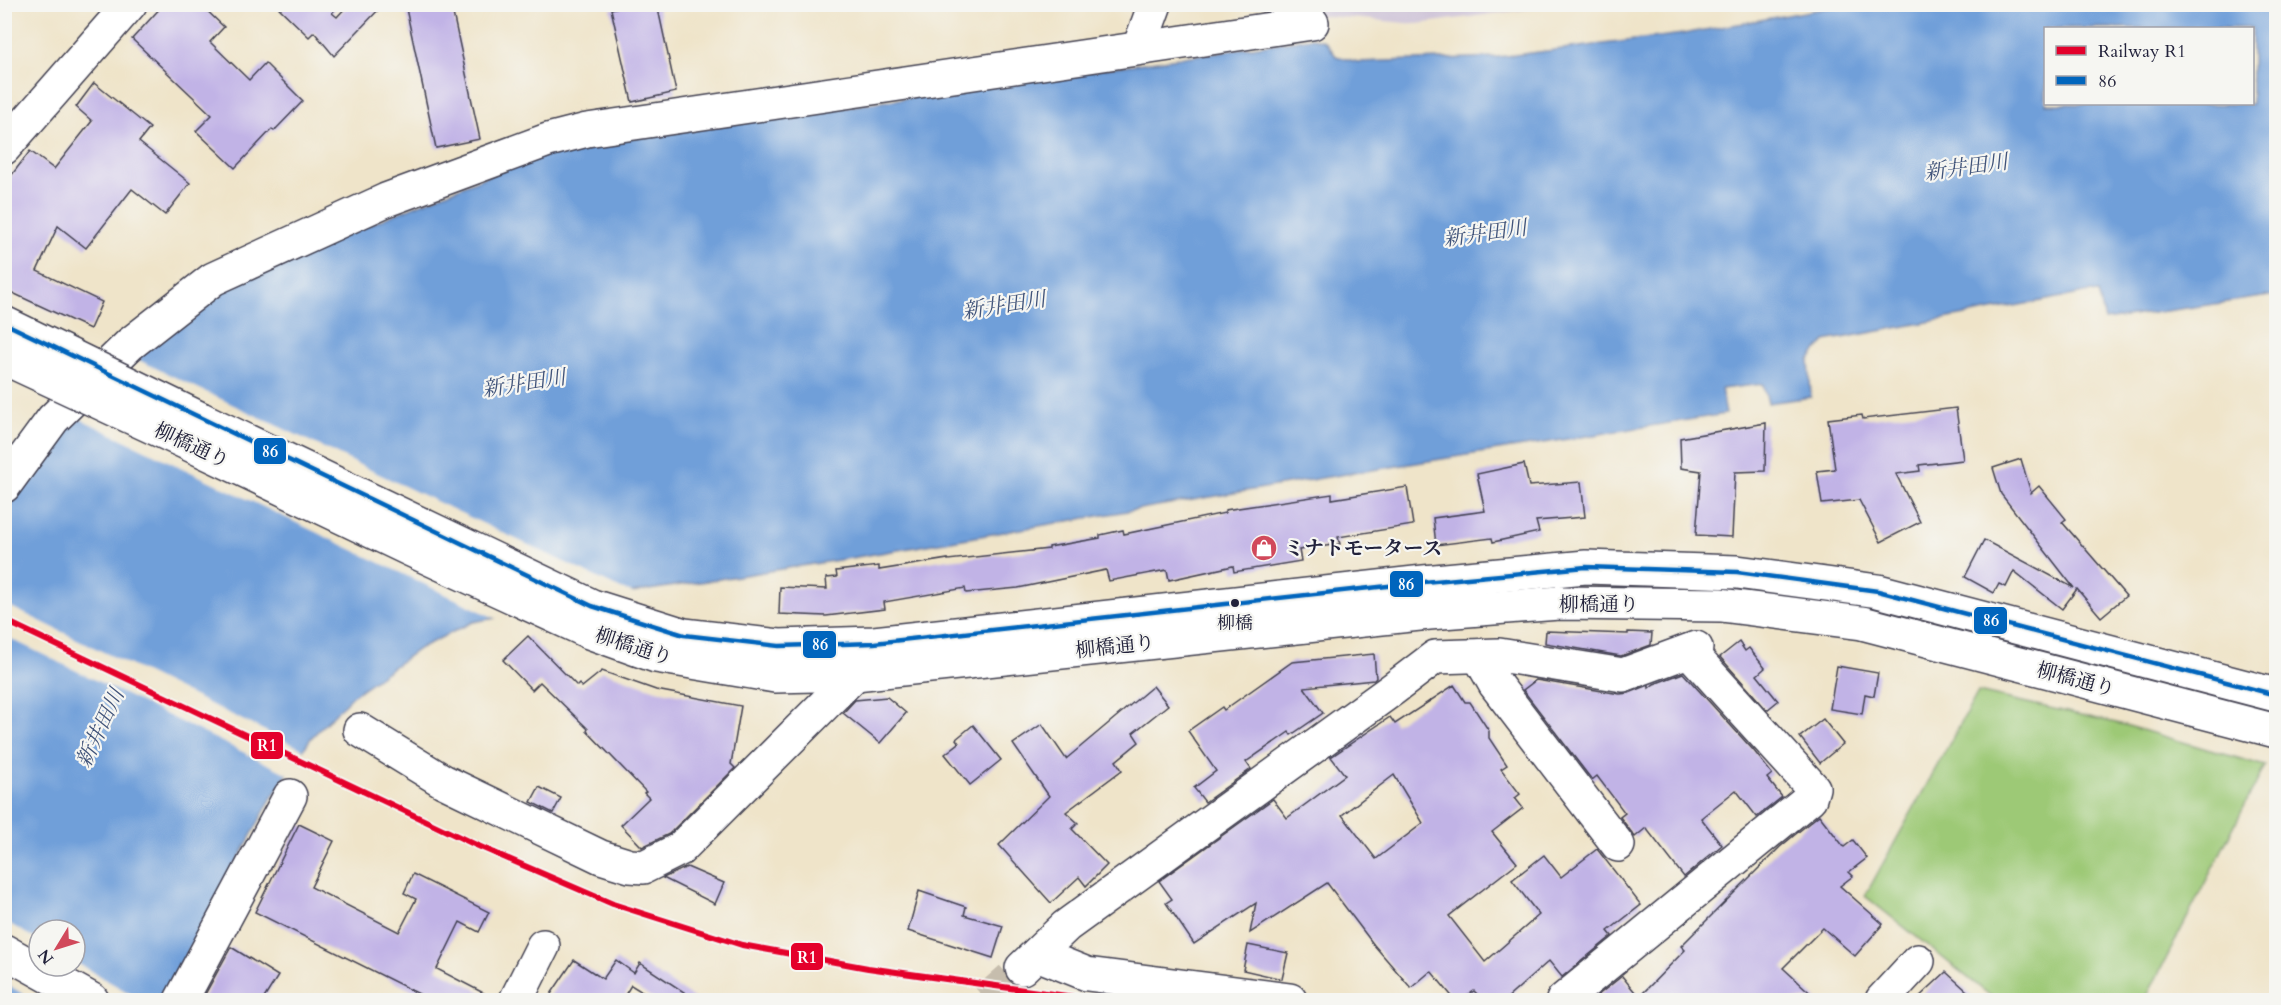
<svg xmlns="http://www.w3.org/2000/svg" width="2281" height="1005" viewBox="0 0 2281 1005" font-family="Cardo,'Noto Serif JP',serif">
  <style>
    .industrial { fill: #cbbfd5 }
    .green { fill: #9dc976; stroke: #607658; stroke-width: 1.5 }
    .water { fill: #6f9fd9; stroke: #48608a; stroke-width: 1.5; fill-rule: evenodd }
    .pier { fill: #efe4c9 }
    .building { fill: #c1b3e6; fill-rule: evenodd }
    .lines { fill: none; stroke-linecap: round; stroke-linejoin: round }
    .street-tunnel { stroke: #c6bdad; stroke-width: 33; stroke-dasharray: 33 16; stroke-linecap: butt }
    .street-casing { stroke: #413f50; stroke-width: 36 }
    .secondary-casing { stroke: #413f50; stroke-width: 36 }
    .street { stroke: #fff; stroke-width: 33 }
    .secondary { stroke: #fff; stroke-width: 33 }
    .secondary-bridge-casing { stroke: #413f50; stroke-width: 36; stroke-linecap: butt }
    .secondary-bridge { stroke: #fff; stroke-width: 33 }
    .bus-1-casing { stroke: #f6f6f2; stroke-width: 9 }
    .bus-1 { stroke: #0065bd; stroke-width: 4.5 }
    .rail-1-casing { stroke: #f6f6f2; stroke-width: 10 }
    .rail-1 { stroke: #e4002b; stroke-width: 6 }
    .bus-dot { fill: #22223b; stroke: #f6f6f2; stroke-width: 2 }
    .labels { text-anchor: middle; stroke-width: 4.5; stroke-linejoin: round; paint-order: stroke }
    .bus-label { font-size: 18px; fill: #22223b; stroke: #f6f6f2 }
    .street-label { font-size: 20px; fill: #22223b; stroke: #f6f6f2 }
    .poi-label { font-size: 20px; font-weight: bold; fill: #22223b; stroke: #f6f6f2; text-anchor: start }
    .water-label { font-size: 21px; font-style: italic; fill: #41547a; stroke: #f6f6f2 }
    .line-badge { stroke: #f6f6f2; stroke-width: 2 }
    .badge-label { font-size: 16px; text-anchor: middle; font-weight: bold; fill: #fff }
  </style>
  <rect width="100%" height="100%" fill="#f6f6f2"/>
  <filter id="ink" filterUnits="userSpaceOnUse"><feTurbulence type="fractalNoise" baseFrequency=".0167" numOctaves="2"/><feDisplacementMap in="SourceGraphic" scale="12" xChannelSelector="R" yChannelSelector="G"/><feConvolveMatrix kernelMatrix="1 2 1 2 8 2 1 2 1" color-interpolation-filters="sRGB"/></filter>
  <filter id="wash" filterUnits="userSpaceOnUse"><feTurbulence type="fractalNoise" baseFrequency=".008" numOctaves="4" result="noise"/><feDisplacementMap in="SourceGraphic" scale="24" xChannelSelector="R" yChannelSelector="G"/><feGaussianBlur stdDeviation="1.35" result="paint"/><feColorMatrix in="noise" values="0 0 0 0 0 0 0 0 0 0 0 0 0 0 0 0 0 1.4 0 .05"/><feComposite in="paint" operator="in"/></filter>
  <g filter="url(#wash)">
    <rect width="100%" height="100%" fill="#efe4c9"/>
    <!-- industrial -->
    <polygon class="industrial" points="1319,4 1560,5 1417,24 1317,15"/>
    <!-- green -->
    <polygon class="green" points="1978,692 2125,725 2265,766 2145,1000 1996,1000 1865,896"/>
    <!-- water -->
    <path class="water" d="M1843,5H2276V295L2105,320L2098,293L2090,292L1825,341L1809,360L1811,397L1768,403L1763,384L1721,389L1726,414L1334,476L839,560L649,590L473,622L420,648L352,696L311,738L271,799L162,1000H5V497L56,429L216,288L548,151L1313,38L1325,41L1336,56L1358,62L1498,57L1683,34ZM2046,28H2252V104H2046ZM39,930H75V966H39Z"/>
    <!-- pier -->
    <g class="pier">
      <polygon points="128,355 621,589 638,595 499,620 68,413"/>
      <polygon points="5,604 306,751 290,775 5,636"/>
      <polygon points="5,921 39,941 39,966 75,966 75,962 141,1000 31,1000 31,999 5,983"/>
    </g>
    <g id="blocks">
      <!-- building -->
      <g class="building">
        <polygon points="164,4 200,4 224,27 210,42 249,80 265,63 303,101 274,131 272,129 235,168 196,131 212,115 132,39"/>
        <polygon points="275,4 340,4 332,13 337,17 349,4 384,4 334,56 314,32 309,37"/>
        <polygon points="405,4 451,4 480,139 436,148"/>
        <polygon points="630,4 657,4 676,92 632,102 611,9"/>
        <polygon points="94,83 150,128 139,142 190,183 165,215 132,189 86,248 58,226 37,271 102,302 90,329 4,289 4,185 30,151 54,169 92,121 76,107"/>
        <polygon points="1956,408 1963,460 1919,465 1920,471 1896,474 1920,522 1881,542 1859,500 1822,504 1817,471 1835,469 1828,419 1862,415 1863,419"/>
        <polygon points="1766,423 1765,471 1735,472 1732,537 1696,535 1701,471 1681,468 1680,438"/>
        <polygon points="2021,459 2031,493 2039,486 2066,519 2062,522 2126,596 2101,617 2077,589 2062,609 2014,571 2006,587 1999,584 1994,593 1965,577 1984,540 2074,588 2001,494 1993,468"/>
        <polygon points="1524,464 1529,486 1581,482 1585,517 1536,521 1539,532 1493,542 1492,538 1436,545 1433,518 1485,511 1477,474"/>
        <polygon points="1407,487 1413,525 1338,537 1340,544 1299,550 1301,561 1234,572 1233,566 1169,580 1167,570 1109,581 1106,570 1018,588 966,593 965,588 884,602 885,609 826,616 779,614 780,587 827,589 826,578 837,577 836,571 879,566 879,570 948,559 948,560 1049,549 1049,547 1100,538 1100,535 1123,530 1124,534 1225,513 1225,510 1332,494 1332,499"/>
        <polygon points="1546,631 1628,634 1628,632 1652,633 1651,645 1621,656 1545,643"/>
        <polygon points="528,636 577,686 579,684 582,687 602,671 656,690 741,706 731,764 735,768 669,834 642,847 621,825 649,798 644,793 646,792 587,731 588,729 540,682 532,690 503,660"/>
        <polygon points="1739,642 1745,651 1749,648 1765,668 1757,675 1778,701 1767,710 1720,657"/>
        <polygon points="1374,654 1376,678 1374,680 1304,687 1323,713 1291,735 1289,732 1246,762 1251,769 1205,802 1194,788 1216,771 1188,731 1222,707 1224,710 1292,662"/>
        <polygon points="1837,666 1878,673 1874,696 1865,694 1862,714 1830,709"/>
        <polygon points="1683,673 1754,751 1772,774 1767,778 1782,797 1757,817 1736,790 1701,818 1722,845 1684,877 1646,828 1635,837 1620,817 1625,813 1597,776 1592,780 1523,690 1536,680 1620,694 1629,693 1649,685 1649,688 1654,684"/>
        <path d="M1454,685L1465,702H1470L1489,731V738L1507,765L1501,769L1520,794L1515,798L1523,808L1492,832L1517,863L1449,916L1485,962L1539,915L1512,880L1544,855L1561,877L1597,849L1641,905L1608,931L1612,936L1562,977L1549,961L1505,1000H1483L1474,991L1461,1000H1455L1431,971L1411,988L1374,945L1327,883L1250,933L1256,903L1194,944L1166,903L1172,899L1159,881L1273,799L1287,818L1345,775L1331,757L1390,717L1395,724ZM1394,775L1423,823L1376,859L1342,815Z"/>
        <polygon points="1153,686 1168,705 1133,733 1139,742 1116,761 1122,770 1066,812 1078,823 1072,829 1107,865 1086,886 1079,877 1051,903 999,845 1049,796 1013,744 1042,724 1066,759"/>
        <polygon points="887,697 906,713 880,743 843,713 855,700"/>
        <polygon points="1823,719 1843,744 1820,763 1800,737"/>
        <polygon points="973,725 1001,760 970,785 945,754 959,743 956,739"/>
        <polygon points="539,787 561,798 553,813 531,802"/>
        <polygon points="1819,815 1844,847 1853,840 1867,858 1849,872 1853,876 1840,886 1883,924 1855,956 1823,928 1783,968 1818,1000 1592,1000 1622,976 1639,997 1685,950 1681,946 1780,847"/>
        <polygon points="299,824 334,841 311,887 399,932 416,899 404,893 413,874 489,912 479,932 460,922 437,969 497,1000 431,1000 255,912"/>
        <polygon points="687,867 724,883 715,904 663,878"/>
        <polygon points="919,891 966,907 964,915 1003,926 993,958 908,931"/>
        <polygon points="1248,945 1288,953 1282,979 1243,970"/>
        <polygon points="231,947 278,976 263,1000 202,1000"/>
        <polygon points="574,960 603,979 616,960 634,973 640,963 696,1000 655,1000 631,985 625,995 633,1000 547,1000"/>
        <polygon points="1946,972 1977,1000 1916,1000"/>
      </g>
    </g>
  </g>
  <g filter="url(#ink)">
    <use href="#blocks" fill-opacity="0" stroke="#413f50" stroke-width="1.5"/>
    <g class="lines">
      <!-- street-tunnel -->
      <polyline class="street-tunnel" points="986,1000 1022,968"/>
      <defs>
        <g id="street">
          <polyline points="1139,48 1155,4"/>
          <polyline points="4,486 53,419 130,344 213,279 386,200 548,140 587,130 1312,23"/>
          <polyline points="1479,656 1495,684 1618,845"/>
          <polyline points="360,730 443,781 601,857 630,866 644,867 680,849 855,674"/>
          <polyline points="1037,954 1087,974 1290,1000"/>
          <polyline points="1022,968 1066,926 1393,689 1435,657 1499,655 1623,675 1696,648"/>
          <polyline points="181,1000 290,796"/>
          <polyline points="516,1000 543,946"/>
          <polyline points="1563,1000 1810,798 1813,788 1689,651"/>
          <polyline points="1882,1000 1918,961"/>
        </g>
        <g id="secondary">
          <polyline points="4,148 130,4"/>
          <polyline points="201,419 592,606 684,635 779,646 874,643 1424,582 1586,567 1737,572 1878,591 2276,695"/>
          <polyline points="189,444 409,549 589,632 656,656 775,676 855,674 1429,613 1559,603 1721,605 1862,623 2276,731"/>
          <polyline points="4,951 92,1000"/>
        </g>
      </defs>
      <!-- street casing -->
      <use href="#street" class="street-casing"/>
      <!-- secondary casing -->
      <use href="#secondary" class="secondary-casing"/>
      <!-- street -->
      <use href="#street" class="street"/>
      <!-- secondary -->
      <use href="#secondary" class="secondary"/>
      <defs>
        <g id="secondary-bridge">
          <polyline points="4,323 201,419"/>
          <polyline points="4,358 189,444"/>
        </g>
      </defs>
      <!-- secondary-bridge casing -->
      <use href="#secondary-bridge" class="secondary-bridge-casing"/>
      <!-- secondary-bridge -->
      <use href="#secondary-bridge" class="secondary-bridge"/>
      <defs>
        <polyline id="bus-1" points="4,323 592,606 684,635 779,646 874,643 1424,582 1586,567 1737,572 1878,591 2276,695"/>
      </defs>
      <!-- bus-1 casing -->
      <use href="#bus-1" class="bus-1-casing"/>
      <!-- bus-1 -->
      <use href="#bus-1" class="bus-1"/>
      <defs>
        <polyline id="rail-1" points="4,620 476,845 613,904 742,945 868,968 1095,1000"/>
      </defs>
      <!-- rail-1 casing -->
      <use href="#rail-1" class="rail-1-casing"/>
      <!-- rail-1 -->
      <use href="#rail-1" class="rail-1"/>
    </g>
  </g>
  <!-- icons -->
  <defs>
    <symbol id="shop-disc" viewBox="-11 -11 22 22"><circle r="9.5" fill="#d1495b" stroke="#f6f6f2"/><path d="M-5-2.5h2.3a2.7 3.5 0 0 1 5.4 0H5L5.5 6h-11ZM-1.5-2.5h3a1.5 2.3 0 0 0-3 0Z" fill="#fff"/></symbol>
  </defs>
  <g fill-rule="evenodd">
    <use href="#shop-disc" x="1249" y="533" width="30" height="30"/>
  </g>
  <!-- markers -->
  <circle class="bus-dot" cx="1235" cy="603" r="5"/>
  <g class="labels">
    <!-- bus labels -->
    <g class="bus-label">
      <text x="1235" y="629">柳橋</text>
    </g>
    <!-- street labels -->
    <g class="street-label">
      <text transform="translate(192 445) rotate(25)" y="7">柳橋通り</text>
      <text x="1599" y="611">柳橋通り</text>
      <text transform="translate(634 646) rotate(18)" y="7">柳橋通り</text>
      <text transform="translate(1115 646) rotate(-6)" y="7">柳橋通り</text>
      <text transform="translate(2076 679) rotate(15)" y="7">柳橋通り</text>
    </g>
    <!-- poi labels -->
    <g class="poi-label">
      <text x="1284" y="555">ミナトモータース</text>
    </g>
    <!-- water labels -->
    <g class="water-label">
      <text transform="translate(1966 167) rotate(-8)" y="7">新井田川</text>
      <text transform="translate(1485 233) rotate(-8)" y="7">新井田川</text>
      <text transform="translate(1004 305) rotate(-9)" y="7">新井田川</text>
      <text transform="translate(524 383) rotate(-9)" y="7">新井田川</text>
      <text transform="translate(100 728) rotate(-65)" y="7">新井田川</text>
    </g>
  </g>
  <g class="line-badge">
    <rect x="253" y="437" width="34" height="28" rx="6" fill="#0065bd"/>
    <rect x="1389" y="570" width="35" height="28" rx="6" fill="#0065bd"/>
    <rect x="1973" y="606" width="35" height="29" rx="6" fill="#0065bd"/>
    <rect x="802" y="630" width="35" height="29" rx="6" fill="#0065bd"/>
    <rect x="250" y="731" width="34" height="29" rx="6" fill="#e4002b"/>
    <rect x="790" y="942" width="34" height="29" rx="6" fill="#e4002b"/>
  </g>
  <g class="badge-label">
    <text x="270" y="457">86</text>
    <text x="1406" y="590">86</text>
    <text x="1991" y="626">86</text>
    <text x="820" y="650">86</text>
    <text x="267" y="751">R1</text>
    <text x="807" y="963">R1</text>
  </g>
  <!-- margin -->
  <rect width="2281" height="1005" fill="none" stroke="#f6f6f2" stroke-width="24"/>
  <!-- legend -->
  <rect x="2044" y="27" width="210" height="78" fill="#f6f6f2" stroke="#a1a1a9" stroke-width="1.5"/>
  <rect x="2056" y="46" width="30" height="9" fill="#e4002b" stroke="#a1a1a9" stroke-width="1.5"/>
  <text x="2098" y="57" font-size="18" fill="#22223b">Railway R1</text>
  <rect x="2056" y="76" width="30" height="9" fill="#0065bd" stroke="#a1a1a9" stroke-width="1.5"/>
  <text x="2098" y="87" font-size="18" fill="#22223b">86</text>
  <!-- north arrow -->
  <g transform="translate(57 948) rotate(232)"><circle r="28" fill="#f6f6f2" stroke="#a1a1a9" stroke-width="1.5"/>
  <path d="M0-4.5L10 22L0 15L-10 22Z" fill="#d1495b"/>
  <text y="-9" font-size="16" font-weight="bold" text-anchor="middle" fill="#22223b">N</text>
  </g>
</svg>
